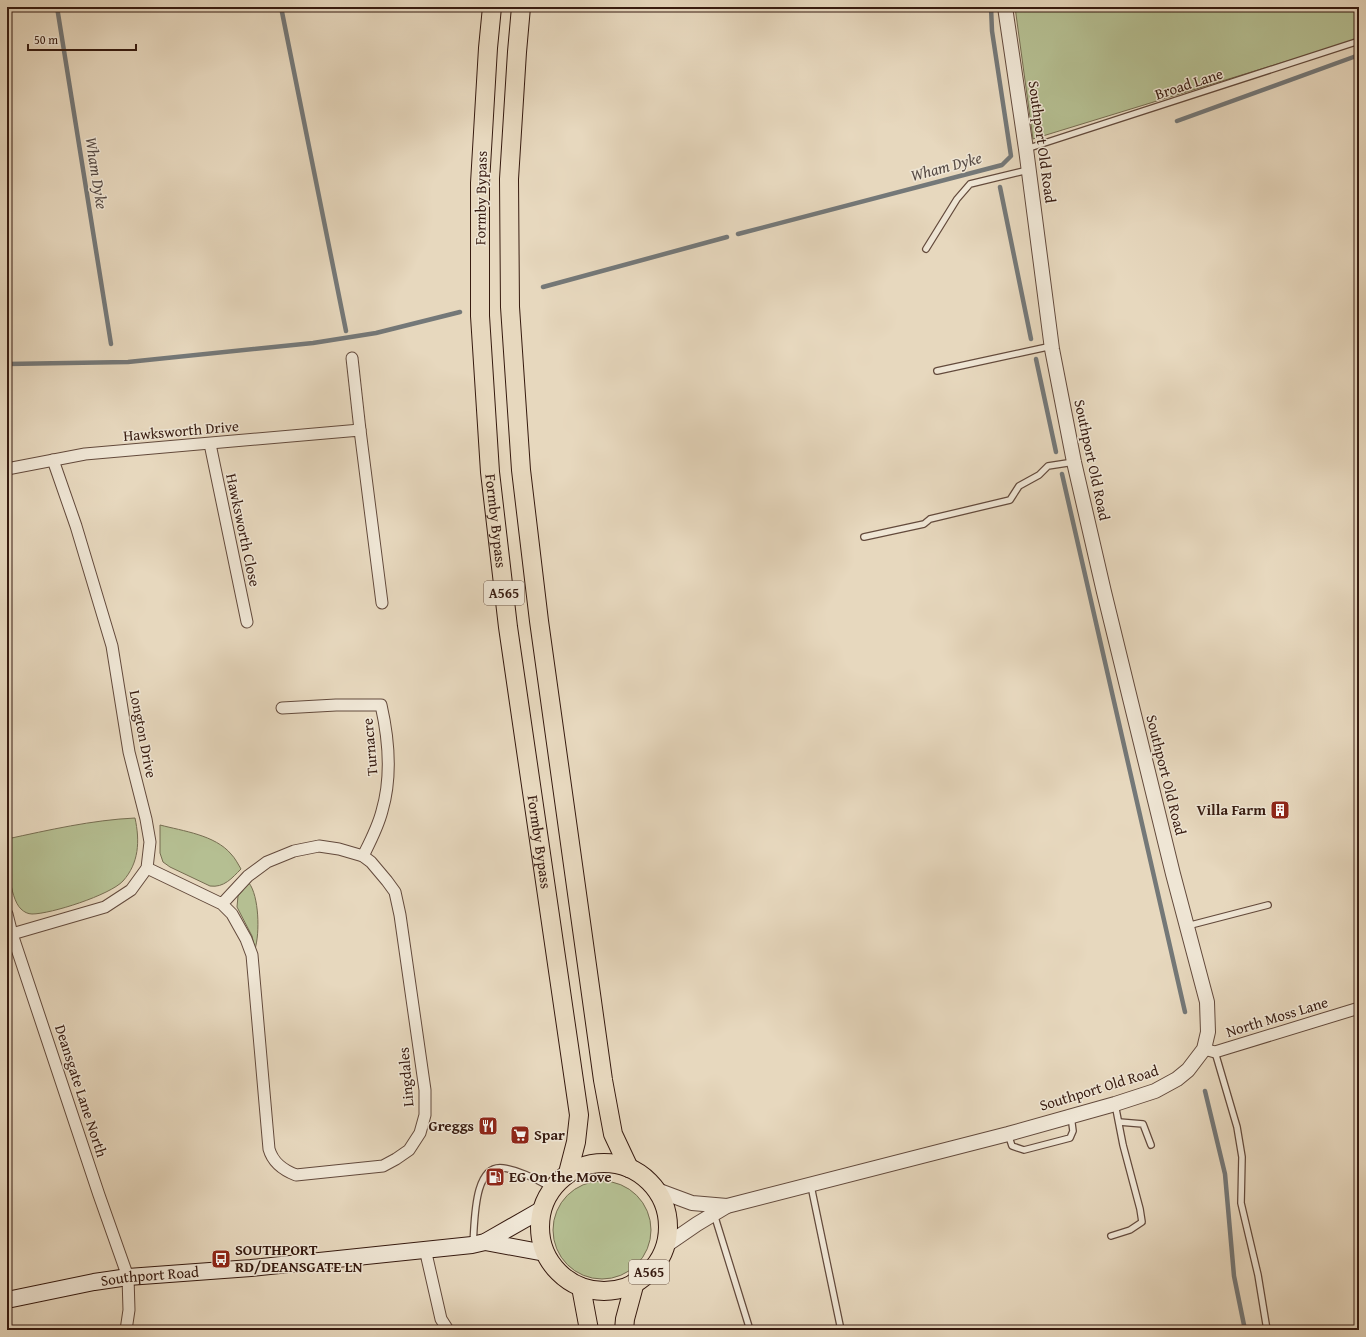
<svg xmlns="http://www.w3.org/2000/svg" width="1366" height="1337" viewBox="0 0 1366 1337" font-family="'Gentium Book Plus',serif">
  <style>
    .green { fill: #b5bf92; stroke: #766d51 }
    .lines { fill: none; stroke-linecap: round; stroke-linejoin: round }
    .stream { stroke: #747878; stroke-width: 4.5 }
    .service-casing { stroke: #634a3c; stroke-width: 8 }
    .minor-casing { stroke: #634a3c; stroke-width: 13 }
    .tertiary-casing { stroke: #634a3c; stroke-width: 16 }
    .secondary-casing { stroke: #371b10; stroke-width: 18 }
    .trunk-casing { stroke: #371b10; stroke-width: 20 }
    .service { stroke: #efe6d5; stroke-width: 5.5 }
    .minor { stroke: #efe6d5; stroke-width: 11 }
    .tertiary { stroke: #efe6d5; stroke-width: 14 }
    .secondary { stroke: #efe6d5; stroke-width: 16 }
    .trunk { stroke: #e7d8be; stroke-width: 18 }
    .labels { text-anchor: middle; stroke-width: 3; stroke-linejoin: round; paint-order: stroke }
    .shield { fill: #efe6d5; stroke: #6e584b; stroke-width: 1 }
    .shield-label { font-size: 14px; font-weight: bold; fill: #371b10 }
    .street-label { font-size: 15px; fill: #371b10; stroke: #efe6d5 }
    .poi-label { font-size: 15px; font-weight: bold; fill: #371b10; stroke: #efe6d5; text-anchor: start }
    .water-label { font-size: 16px; font-style: italic; fill: #564a44; stroke: #efe6d5 }
  </style>
  <rect width="100%" height="100%" fill="#e7d8be"/>
  <filter id="stains"><feTurbulence type="fractalNoise" baseFrequency=".005" numOctaves="4"/><feColorMatrix values="0 0 0 0 .2 0 0 0 0 .09 0 0 0 0 .02 0 0 0 .5 -.17"/></filter>
  <radialGradient id="worn" r=".72"><stop offset=".6" stop-color="#630" stop-opacity="0"/><stop offset="1" stop-color="#630" stop-opacity=".3"/></radialGradient>
  <!-- green -->
  <g class="green">
    <polygon points="1015,7 1359,7 1359,39 1033,139"/>
    <path d="M135,818C140,841 139,863 123,881C110,895 51,914 32,914C28,914 24,912 21,909C9,898 7,855 7,839C49,830 92,820 135,818Z"/>
    <path d="M160,825C183,831 215,835 231,854C235,858 238,864 241,869C232,878 224,888 210,886L170,867L163,862L160,853Z"/>
    <path d="M249,883C259,896 260,933 255,949L252,936L237,907L238,896Z"/>
    <circle cx="602" cy="1230" r="49"/>
  </g>
  <g class="lines">
    <!-- stream -->
    <g class="stream">
      <polyline points="57,7 111,344"/>
      <polyline points="281,7 346,331"/>
      <polyline points="1177,121 1359,55"/>
      <polyline points="1000,187 1031,339"/>
      <polyline points="738,234 1002,165 1011,156 992,31 991,7"/>
      <polyline points="543,287 727,237"/>
      <polyline points="1036,359 1056,452"/>
      <polyline points="7,364 128,362 313,343 376,333 460,312"/>
      <polyline points="1062,474 1185,1012"/>
      <polyline points="1205,1091 1225,1174 1234,1276 1245,1330"/>
    </g>
    <defs>
      <g id="service">
        <polyline points="1026,149 1359,41"/>
        <polyline points="926,249 957,199 970,184 1028,170"/>
        <polyline points="937,371 1052,346"/>
        <polyline points="864,537 924,524 930,519 1010,500 1019,486 1039,475 1048,466 1074,462"/>
        <polyline points="1187,926 1268,905"/>
        <polyline points="1215,1052 1237,1127 1242,1157 1241,1203 1258,1275 1267,1330"/>
        <polyline points="1119,1122 1143,1124 1151,1145"/>
        <polyline points="1008,1134 1012,1146 1024,1150 1070,1138 1073,1131 1071,1116"/>
        <polyline points="811,1186 841,1330"/>
        <polyline points="714,1214 750,1330"/>
        <polyline points="1111,1236 1130,1230 1142,1222 1140,1209 1123,1145 1115,1104"/>
        <path d="M473,1243C475,1223 473,1164 503,1168C520,1170 537,1180 552,1188"/>
      </g>
      <g id="minor">
        <polyline points="352,358 360,430"/>
        <polyline points="210,444 247,622"/>
        <polyline points="7,469 85,454 360,430 382,603"/>
        <path d="M282,708L336,705H381C389,740 392,777 382,811C378,827 370,842 363,856"/>
        <path d="M147,868L222,904L232,914L246,939L252,955L269,1149C273,1163 283,1170 296,1175L383,1166L396,1159L409,1150L420,1133L425,1115V1090L400,915L395,892L387,881L371,862L363,856L339,849L319,846L294,851L267,862L248,876L222,904"/>
        <polyline points="7,914 12,934 99,1195 128,1277 129,1310 126,1330"/>
        <polyline points="12,934 105,907 131,890 147,868 150,842 146,819 129,752 112,646 76,526 53,460"/>
        <polyline points="1204,1049 1215,1052 1359,1008"/>
        <polyline points="425,1249 441,1319 448,1330"/>
      </g>
      <g id="tertiary">
        <polyline points="657,1190 692,1203 727,1206"/>
        <polyline points="665,1246 697,1224 727,1206 1008,1134 1115,1104 1155,1091 1177,1079 1188,1070 1204,1049 1208,1032 1207,1002 1173,874 1104,592 1074,462 1052,349 1026,149 1005,7"/>
      </g>
      <g id="secondary">
        <polyline points="485,1242 545,1253"/>
        <path id="s1" d="M7,1300L94,1282L128,1277L251,1268L472,1245L485,1242L541,1210"/>
      </g>
      <g id="trunk">
        <path id="s2" d="M492,7L488,48L480,183V316L490,472L508,627L579,1115L576,1142L568,1173"/>
        <polyline points="521,7 517,52 509,179 510,307 521,470 539,621 603,1080 613,1134 629,1168"/>
        <circle cx="604" cy="1227" r="64"/>
        <polyline points="581,1287 589,1330"/>
        <polyline points="624,1330 625,1319 635,1282"/>
      </g>
    </defs>
    <!-- service casing -->
    <use href="#service" class="service-casing"/>
    <!-- minor casing -->
    <use href="#minor" class="minor-casing"/>
    <!-- tertiary casing -->
    <use href="#tertiary" class="tertiary-casing"/>
    <!-- secondary casing -->
    <use href="#secondary" class="secondary-casing"/>
    <!-- trunk casing -->
    <use href="#trunk" class="trunk-casing"/>
    <!-- service -->
    <use href="#service" class="service"/>
    <!-- minor -->
    <use href="#minor" class="minor"/>
    <!-- tertiary -->
    <use href="#tertiary" class="tertiary"/>
    <!-- secondary -->
    <use href="#secondary" class="secondary"/>
    <!-- trunk -->
    <use href="#trunk" class="trunk"/>
  </g>
  <!-- icons -->
  <defs>
    <symbol id="building-square" viewBox="-11 -11 22 22"><rect x="-9" y="-9" width="18" height="18" rx="4" fill="#8f2418" stroke="#efe6d5"/><path d="M-4-6H4V6H1V3H-1V6H-4ZM-2.5-4.3h1.7v1.8h-1.7ZM.8-4.3h1.7v1.8H.8ZM-2.5-1h1.7V.8h-1.7ZM.8-1h1.7V.8H.8Z" fill="#fff"/></symbol>
    <symbol id="restaurant-square" viewBox="-11 -11 22 22"><rect x="-9" y="-9" width="18" height="18" rx="4" fill="#8f2418" stroke="#efe6d5"/><path d="M-5-6h1v4h1v-4h1v4h1v-4h1v5L-1.5 .5V6h-2V.5L-5-1ZM5-6V6H3V1.5H1.5Q1.5-4 5-6Z" fill="#fff"/></symbol>
    <symbol id="supermarket-square" viewBox="-11 -11 22 22"><rect x="-9" y="-9" width="18" height="18" rx="4" fill="#8f2418" stroke="#efe6d5"/><path d="M-6-5.5h2.5l.6 2H6L4.5 2H-2.5L-4.4-4H-6ZM-1.5 3.2a1.3 1.3 0 1 0 .1 0ZM3 3.2a1.3 1.3 0 1 0 .1 0Z" fill="#fff"/></symbol>
    <symbol id="fuel-square" viewBox="-11 -11 22 22"><rect x="-9" y="-9" width="18" height="18" rx="4" fill="#8f2418" stroke="#efe6d5"/><path d="M-5.5-6h7V0h2V4h1.3V-2.5L3-4.5l.8-.8L6-3V5H2.5V1h-1V6h-7ZM-4.2-4.7v3.2H.2V-4.7Z" fill="#fff"/></symbol>
    <symbol id="bus-square" viewBox="-11 -11 22 22"><rect x="-9" y="-9" width="18" height="18" rx="4" fill="#8f2418" stroke="#efe6d5"/><path d="M-5-6H5V4H4V6H2V4H-2V6H-4V4H-5ZM-3.5-4V0h7V-4ZM-3.5 1.2v1.5H-2V1.2ZM2 1.2v1.5H3.5V1.2Z" fill="#fff"/></symbol>
  </defs>
  <g fill-rule="evenodd">
    <use href="#building-square" x="1269" y="799" width="22" height="22"/>
    <use href="#restaurant-square" x="477" y="1115" width="22" height="22"/>
    <use href="#supermarket-square" x="509" y="1124" width="22" height="22"/>
    <use href="#fuel-square" x="484" y="1166" width="22" height="22"/>
    <use href="#bus-square" x="210" y="1248" width="22" height="22"/>
  </g>
  <g class="labels">
    <!-- shield labels -->
    <g class="shield">
      <rect x="484" y="581" width="40" height="24" rx="3"/>
      <rect x="629" y="1260" width="40" height="24" rx="3"/>
    </g>
    <g class="shield-label">
      <text x="504" y="598">A565</text>
      <text x="649" y="1277">A565</text>
    </g>
    <!-- street labels -->
    <g class="street-label">
      <text transform="translate(1189 84) rotate(-18)" y="5">Broad Lane</text>
      <text transform="translate(1042 142) rotate(82)" y="5">Southport Old Road</text>
      <text transform="translate(481 198) rotate(-89)" y="5">Formby Bypass</text>
      <text transform="translate(181 431) rotate(-5)" y="5">Hawksworth Drive</text>
      <text transform="translate(1092 460) rotate(78)" y="5">Southport Old Road</text>
      <text dy="5" stroke="none"><textPath href="#s2" startOffset="515">Formby Bypass</textPath></text>
      <text transform="translate(243 530) rotate(78)" y="5">Hawksworth Close</text>
      <text transform="translate(143 734) rotate(79)" y="5">Longton Drive</text>
      <text transform="translate(370 747) rotate(-95)" y="5">Turnacre</text>
      <text transform="translate(1166 775) rotate(76)" y="5">Southport Old Road</text>
      <text dy="5" stroke="none"><textPath href="#s2" startOffset="839">Formby Bypass</textPath></text>
      <text transform="translate(1277 1017) rotate(-17)" y="5">North Moss Lane</text>
      <text transform="translate(406 1077) rotate(-95)" y="5">Lingdales</text>
      <text transform="translate(1099 1088) rotate(-17)" y="5">Southport Old Road</text>
      <text transform="translate(81 1091) rotate(72)" y="5">Deansgate Lane North</text>
      <text dy="5" stroke="none"><textPath href="#s1" startOffset="145">Southport Road</textPath></text>
    </g>
    <!-- poi labels -->
    <g class="poi-label">
      <text x="1266" y="815" text-anchor="end">Villa Farm</text>
      <text x="474" y="1131" text-anchor="end">Greggs</text>
      <text x="534" y="1140">Spar</text>
      <text x="509" y="1182">EG On the Move</text>
      <text x="235" y="1255">SOUTHPORT<tspan x="235" dy="17">RD/DEANSGATE LN</tspan></text>
    </g>
    <!-- water labels -->
    <g class="water-label">
      <text transform="translate(946 166) rotate(-15)" y="6">Wham Dyke</text>
      <text transform="translate(97 173) rotate(81)" y="6">Wham Dyke</text>
    </g>
  </g>
  <!-- margin -->
  <rect width="1366" height="1337" fill="none" stroke="#e7d8be" stroke-width="24"/>
  <rect x="8" y="8" width="1350" height="1321" fill="none" stroke="#371b10" stroke-width="2"/>
  <rect x="12" y="12" width="1342" height="1313" fill="none" stroke="#371b10"/>
  <!-- scale -->
  <path d="M28 44v6h108v-6" fill="none" stroke="#371b10" stroke-width="2"/>
  <text x="34" y="44" font-size="12" fill="#371b10" stroke="#efe6d5" stroke-width="3" paint-order="stroke">50 m</text>
  <rect width="100%" height="100%" filter="url(#stains)"/>
  <rect width="100%" height="100%" fill="url(#worn)"/>
</svg>
